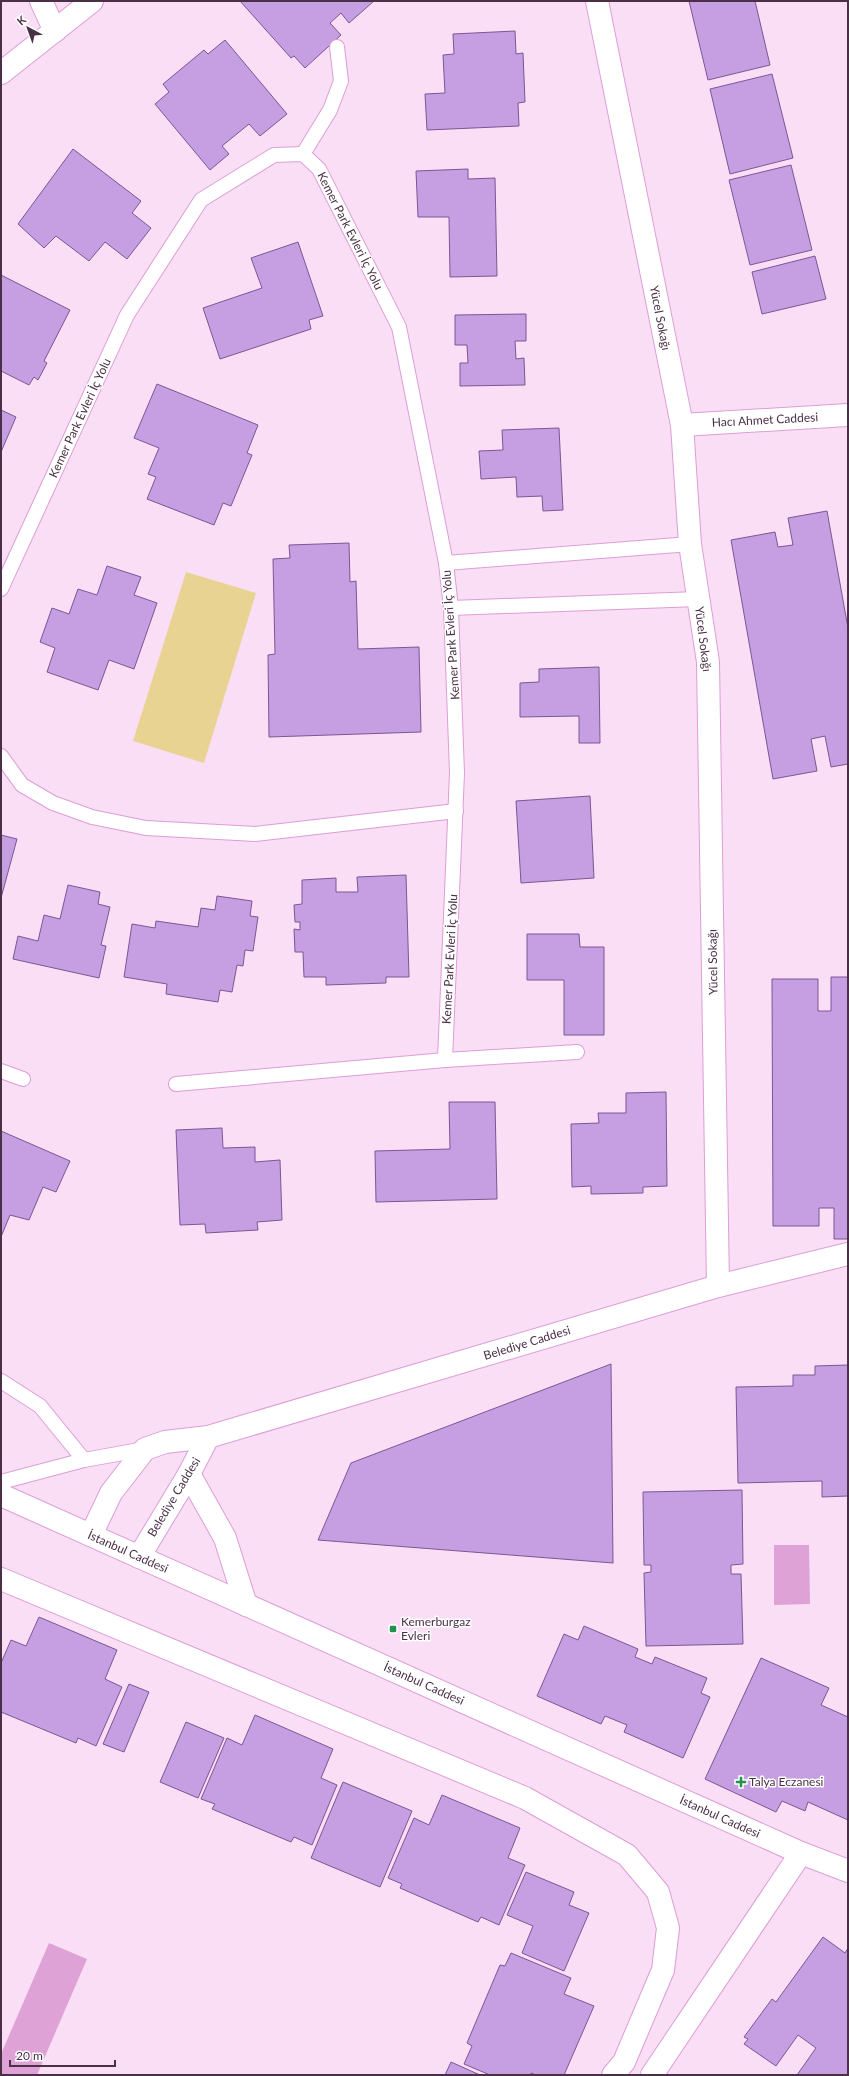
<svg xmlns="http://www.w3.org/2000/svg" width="849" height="2076" viewBox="0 0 849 2076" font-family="Lato,sans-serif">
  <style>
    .green { fill: #e9d392 }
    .water { fill: #dfa2d7 }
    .building { fill: #c69ee2; stroke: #7c5694 }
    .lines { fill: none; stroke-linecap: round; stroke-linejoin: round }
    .service-casing { stroke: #dd9ed5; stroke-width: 16 }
    .minor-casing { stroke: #dd9ed5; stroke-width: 24 }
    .secondary-casing { stroke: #dd9ed5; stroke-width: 24 }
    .primary-casing { stroke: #dd9ed5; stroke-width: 24 }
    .service { stroke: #fff; stroke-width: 14 }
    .minor { stroke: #fff; stroke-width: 22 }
    .secondary { stroke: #fff; stroke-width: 22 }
    .primary { stroke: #fff; stroke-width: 22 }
    .poi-dot { fill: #22934d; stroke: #fff; stroke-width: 1.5 }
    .labels { text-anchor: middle; stroke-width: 3; stroke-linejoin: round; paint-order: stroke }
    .street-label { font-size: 12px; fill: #4a3047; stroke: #fff }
    .poi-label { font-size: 12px; fill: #4a3047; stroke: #fff; text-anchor: start }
  </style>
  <rect width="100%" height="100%" fill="#f9def5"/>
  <!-- green -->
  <polygon class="green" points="186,572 256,593 204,763 133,741"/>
  <!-- water -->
  <g class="water">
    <polygon points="774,1545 809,1545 810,1604 774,1605"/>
    <polygon points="49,1943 87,1959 37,2075 1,2075 1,2054"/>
  </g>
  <!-- building -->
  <g class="building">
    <polygon points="240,1 374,1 349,23 341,13 330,23 341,35 305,68 294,56 291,58"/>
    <polygon points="689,1 755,1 770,65 708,80"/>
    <polygon points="515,31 516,54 523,53 525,102 518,103 519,126 427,130 425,94 445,93 443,55 454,54 453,34"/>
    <polygon points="225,40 287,114 260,136 249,124 222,146 229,154 210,170 155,104 169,92 163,84 204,50 208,54"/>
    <polygon points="772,74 793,158 730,174 710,89"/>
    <polygon points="73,149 141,201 132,213 151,228 127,259 105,242 89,261 56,236 44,248 18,224"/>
    <polygon points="791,165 812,250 750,265 729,180"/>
    <polygon points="468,169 468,179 495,178 497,276 450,277 449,217 418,217 416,171"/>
    <polygon points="298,242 323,316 309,320 311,329 220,359 203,308 262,288 251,258"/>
    <polygon points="815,256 826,299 762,314 752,272"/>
    <polygon points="1,275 70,310 44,361 47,363 38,380 34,377 29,385 1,371"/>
    <polygon points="526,314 526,341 515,341 516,359 524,358 525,385 460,386 460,363 468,363 467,345 455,345 455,315"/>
    <polygon points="157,384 258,425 247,453 252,455 231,506 223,503 214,525 147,499 156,477 148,474 159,448 134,438"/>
    <polygon points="1,410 16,417 1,452"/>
    <polygon points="559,428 563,510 543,511 542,496 517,497 516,477 481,479 479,451 503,450 502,430"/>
    <polygon points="827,511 848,628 848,764 831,767 825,736 811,739 817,771 773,779 731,540 775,532 778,547 793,545 788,518"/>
    <polygon points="349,543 350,582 356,581 358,649 419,647 421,732 269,737 268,655 275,654 273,559 290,558 289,545"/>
    <polygon points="107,566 141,577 134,595 157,603 134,669 109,660 98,690 47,672 55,648 40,642 52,608 69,614 78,589 97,595"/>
    <polygon points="599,667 600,743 579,743 579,716 520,717 520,683 539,682 539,669"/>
    <polygon points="590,796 594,878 521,883 516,801"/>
    <polygon points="1,835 17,839 1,898"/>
    <polygon points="406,875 409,977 386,977 386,983 326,985 326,977 304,977 303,952 295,952 294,929 300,930 300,922 295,922 294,905 302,904 302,880 336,878 336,892 358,892 357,877"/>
    <polygon points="68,885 100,892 98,904 110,907 101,945 106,946 99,978 13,959 18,936 38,941 44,915 60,919"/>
    <polygon points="217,896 252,901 250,916 258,917 253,951 245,950 243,966 237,965 232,992 220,990 218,1002 166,994 167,984 124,977 132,924 155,928 156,921 198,927 201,908 215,910"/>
    <polygon points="527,934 579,934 580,947 604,947 604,1035 564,1035 564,980 527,980"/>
    <polygon points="831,977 848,977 848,1239 834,1239 834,1208 819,1208 819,1226 773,1226 772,979 818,979 818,1011 831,1011"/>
    <polygon points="666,1092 667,1186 643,1187 643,1193 591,1194 591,1186 572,1187 571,1124 599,1123 598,1113 626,1113 626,1093"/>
    <polygon points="449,1102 495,1102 497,1199 376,1202 375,1151 450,1149"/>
    <polygon points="222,1128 223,1148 255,1147 255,1162 280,1160 282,1220 257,1222 258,1230 206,1233 205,1224 180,1225 176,1130"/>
    <polygon points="1,1131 70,1161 56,1192 43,1187 29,1220 10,1215 1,1237"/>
    <polygon points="611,1364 613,1563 318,1540 351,1463"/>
    <polygon points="848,1365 848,1496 822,1497 822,1481 738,1483 736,1387 793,1386 793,1375 815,1375 815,1366"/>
    <polygon points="742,1490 743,1564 731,1565 731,1574 741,1574 743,1644 646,1646 644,1573 651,1572 651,1565 644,1565 643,1492"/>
    <polygon points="39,1617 117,1650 105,1679 122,1687 96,1746 78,1738 76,1743 1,1712 1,1663 11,1640 26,1646"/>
    <polygon points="584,1626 638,1649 635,1657 652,1664 655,1657 707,1678 701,1693 710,1697 683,1758 624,1732 627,1725 605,1716 601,1724 537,1696 564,1634 578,1640"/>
    <polygon points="761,1658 829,1688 821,1705 848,1717 848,1820 808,1802 805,1811 782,1801 776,1812 705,1779"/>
    <polygon points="129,1684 149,1692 124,1752 103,1744"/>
    <polygon points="255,1715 333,1749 321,1778 337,1785 312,1845 294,1837 291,1842 212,1809 215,1804 201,1799 227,1738 242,1745"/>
    <polygon points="186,1722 224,1738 198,1798 160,1782"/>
    <polygon points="343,1782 412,1811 380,1887 311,1858"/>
    <polygon points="442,1795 520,1828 508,1858 525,1865 499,1925 481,1917 478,1922 400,1888 402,1884 388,1878 414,1818 429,1825"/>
    <polygon points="526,1872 574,1892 569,1905 589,1913 564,1971 522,1953 533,1926 507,1915"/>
    <polygon points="823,1937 845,1953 848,1948 848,2075 797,2075 816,2048 798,2035 776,2066 744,2044 748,2039 744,2037 772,1999 776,2002"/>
    <polygon points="511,1953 571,1978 564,1994 594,2006 564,2075 536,2075 531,2073 530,2075 490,2075 464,2064 472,2046 467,2043 500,1965 505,1966"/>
    <polygon points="451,2062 480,2075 445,2075"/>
  </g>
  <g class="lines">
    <defs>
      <g id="service">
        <polyline points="303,154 330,110 341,81 337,47"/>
        <polyline points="446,563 690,544"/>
        <polyline points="1,589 127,315 201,200 274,155 303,154 319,169 399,327 446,563 451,608 457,773 445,1060"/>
        <polyline points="451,608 698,599"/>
        <polyline points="1,756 22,785 53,803 92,817 146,828 255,834 456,811"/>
        <polyline points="1,1071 23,1079"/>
        <polyline points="176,1084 445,1060 577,1052"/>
        <polyline points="1,1381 40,1406 84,1460"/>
        <polyline points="1,1482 84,1460 145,1449"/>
      </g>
      <g id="minor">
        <polyline points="41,1 55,31"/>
        <polyline points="597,1 682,425 690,544 708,662 718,1286"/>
        <polyline points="1,73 92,1"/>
        <polyline points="682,425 848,415"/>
        <polyline points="1,1579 525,1798 627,1855 658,1892 668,1928 663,1970 624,2062 613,2075"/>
        <polyline points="652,2075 801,1853"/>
      </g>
      <g id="secondary">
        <polyline points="91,1535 111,1493 145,1449 165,1442 208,1437 718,1286 848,1254"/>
        <polyline points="139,1557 189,1474 208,1437"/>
      </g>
      <g id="primary">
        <polyline points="189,1474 225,1538 246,1605"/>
        <polyline points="1,1495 801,1853 848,1871"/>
      </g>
    </defs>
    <!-- service casing -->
    <use href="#service" class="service-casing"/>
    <!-- minor casing -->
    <use href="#minor" class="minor-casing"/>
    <!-- secondary casing -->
    <use href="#secondary" class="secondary-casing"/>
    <!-- primary casing -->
    <use href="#primary" class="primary-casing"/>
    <!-- service -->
    <use href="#service" class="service"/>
    <!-- minor -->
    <use href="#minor" class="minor"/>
    <!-- secondary -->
    <use href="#secondary" class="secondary"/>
    <!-- primary -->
    <use href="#primary" class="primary"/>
  </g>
  <!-- markers -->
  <g class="poi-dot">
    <rect x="389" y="1625" width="8" height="8" rx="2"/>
    <path d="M739 1776h4v4h4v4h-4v4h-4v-4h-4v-4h4z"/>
  </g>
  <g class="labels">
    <!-- street labels -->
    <g class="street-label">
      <text transform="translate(350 231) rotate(63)" y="4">Kemer Park Evleri İç Yolu</text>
      <text transform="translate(660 318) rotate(79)" y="4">Yücel Sokağı</text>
      <text transform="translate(80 418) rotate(-65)" y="4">Kemer Park Evleri İç Yolu</text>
      <text transform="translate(765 420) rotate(-3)" y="4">Hacı Ahmet Caddesi</text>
      <text transform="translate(451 635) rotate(-94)" y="4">Kemer Park Evleri İç Yolu</text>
      <text transform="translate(703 639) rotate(83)" y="4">Yücel Sokağı</text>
      <text transform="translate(450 959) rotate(-87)" y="4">Kemer Park Evleri İç Yolu</text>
      <text transform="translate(713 962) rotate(-91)" y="4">Yücel Sokağı</text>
      <text transform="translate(527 1343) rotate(-17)" y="4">Belediye Caddesi</text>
      <text transform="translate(174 1497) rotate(-59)" y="4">Belediye Caddesi</text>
      <text transform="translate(128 1552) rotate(24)" y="4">İstanbul Caddesi</text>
      <text transform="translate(424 1684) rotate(24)" y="4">İstanbul Caddesi</text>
      <text transform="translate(720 1817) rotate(24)" y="4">İstanbul Caddesi</text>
    </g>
    <!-- poi labels -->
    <g class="poi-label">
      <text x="401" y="1626">Kemerburgaz<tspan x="401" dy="14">Evleri</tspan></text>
      <text x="749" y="1786">Talya Eczanesi</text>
    </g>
  </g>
  <!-- border -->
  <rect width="849" height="2076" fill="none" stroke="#4a3047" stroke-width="4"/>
  <!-- north arrow -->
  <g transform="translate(28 28) rotate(319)" stroke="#ffffff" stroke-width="3" paint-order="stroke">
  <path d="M0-3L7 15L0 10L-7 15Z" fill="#4a3047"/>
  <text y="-6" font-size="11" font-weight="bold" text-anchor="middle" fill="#4a3047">K</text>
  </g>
  <!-- scale -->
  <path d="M10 2060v6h105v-6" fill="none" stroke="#4a3047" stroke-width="2"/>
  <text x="16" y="2060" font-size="12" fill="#4a3047" stroke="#ffffff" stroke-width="3" paint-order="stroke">20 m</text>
</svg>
